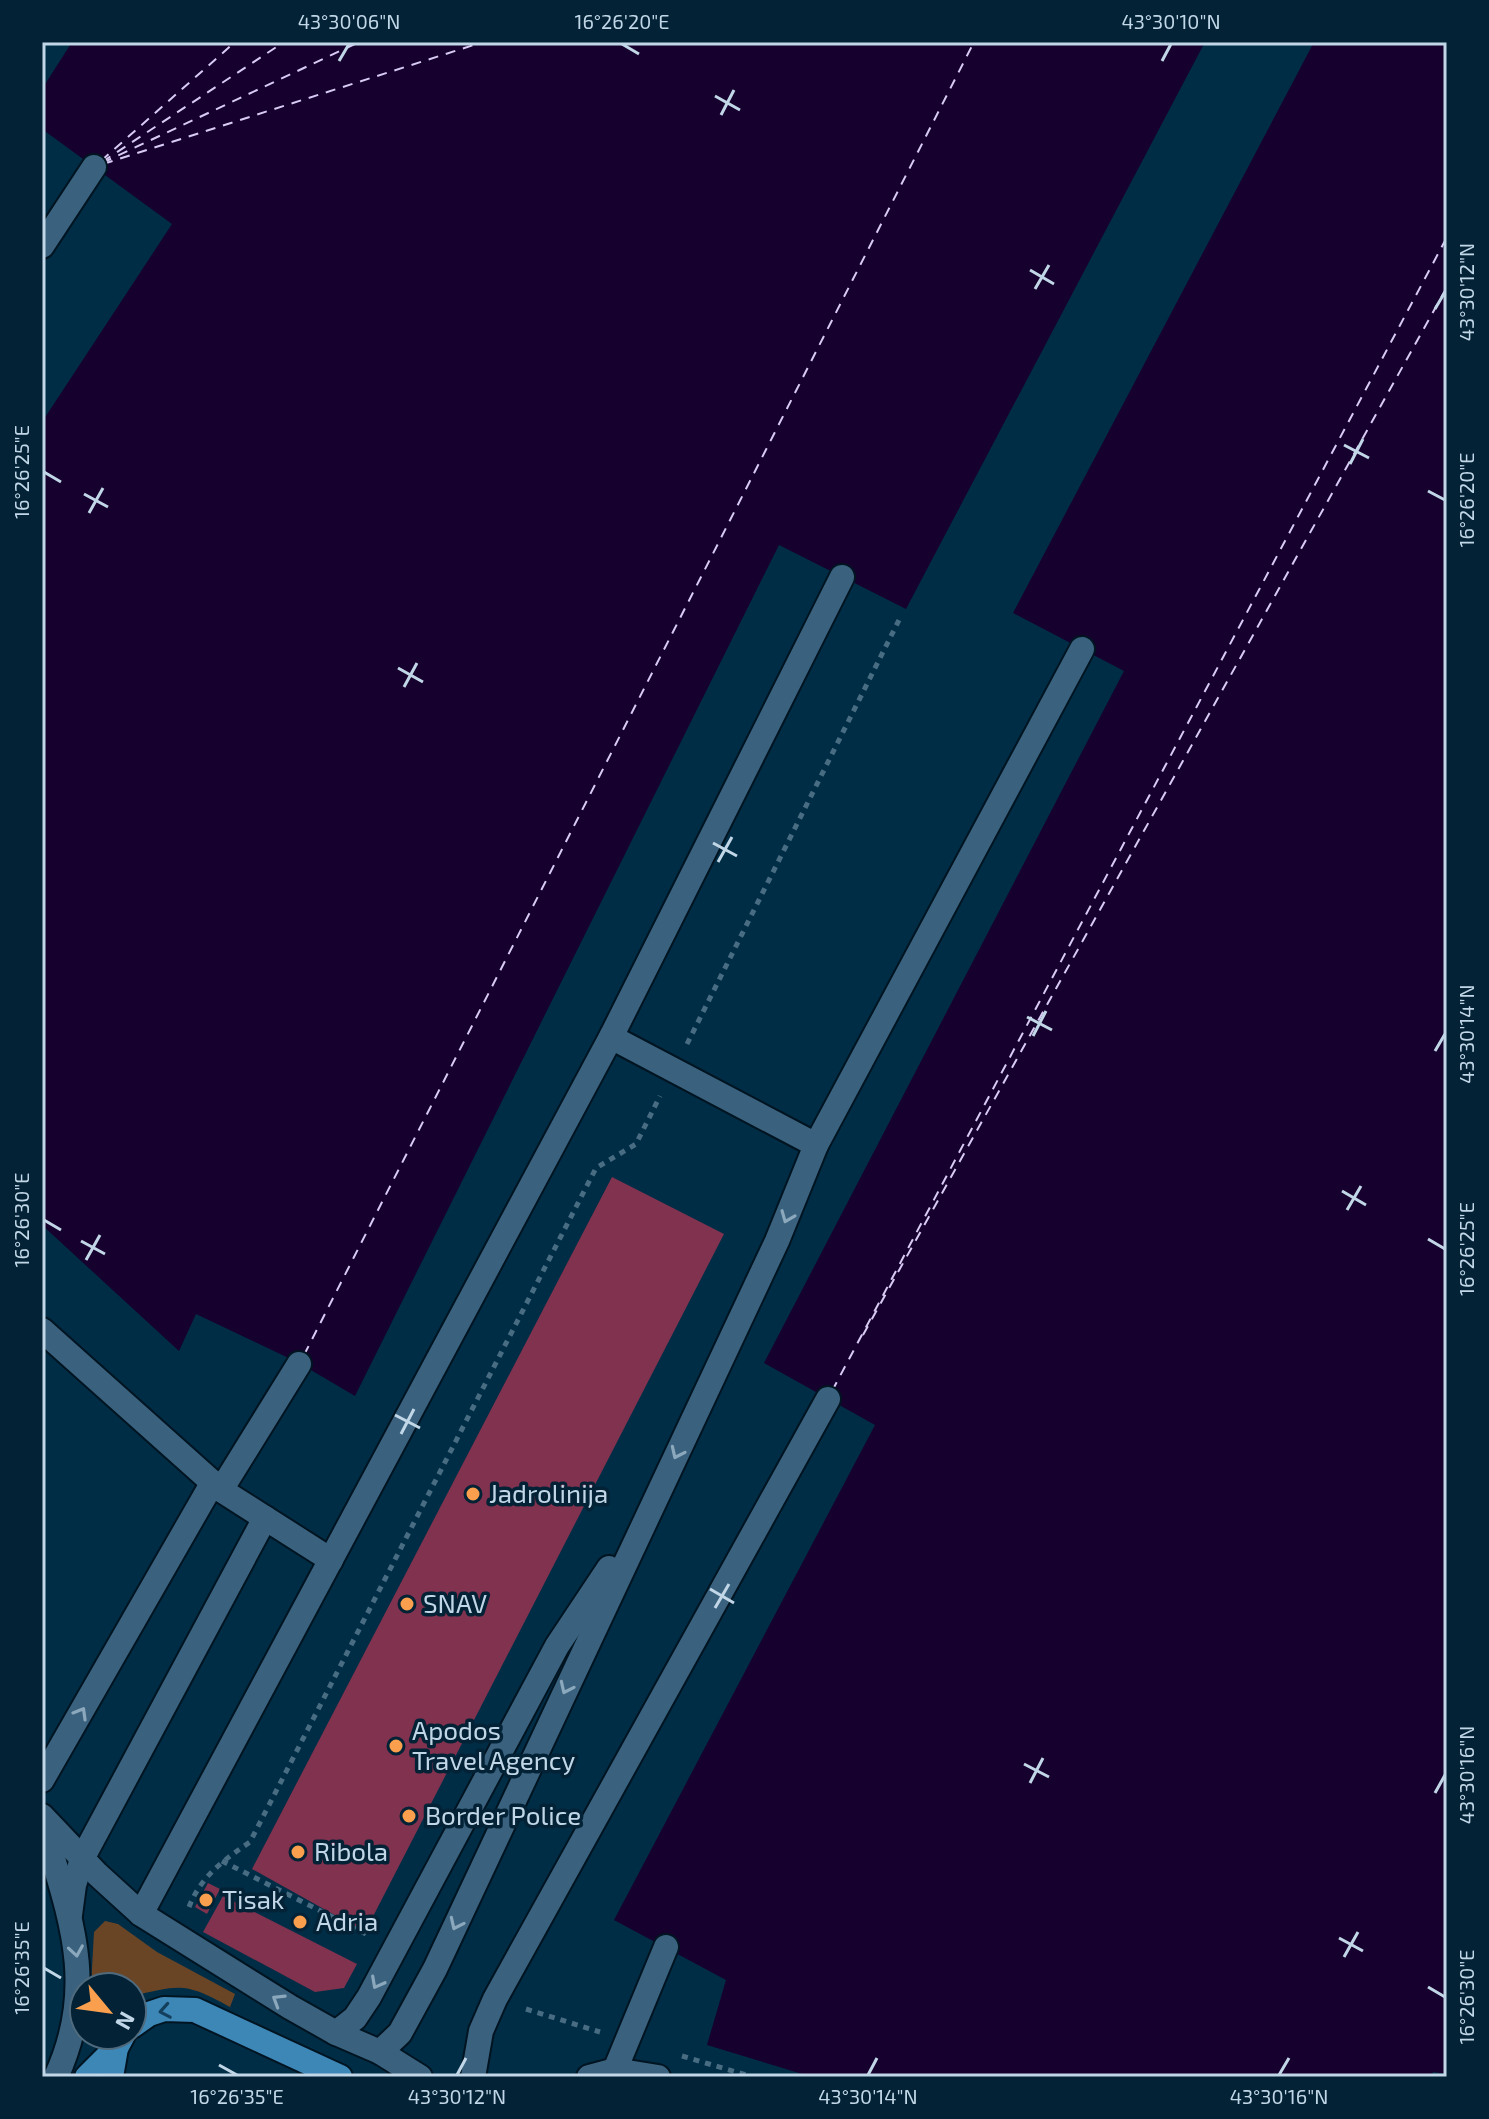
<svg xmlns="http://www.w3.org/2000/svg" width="1489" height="2119" viewBox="0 0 1489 2119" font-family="'Exo 2',sans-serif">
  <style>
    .green { fill: #6a4525 }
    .water { fill: #16002e }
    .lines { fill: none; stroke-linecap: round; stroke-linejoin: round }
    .ferry { stroke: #d8cbf3; stroke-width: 2; stroke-dasharray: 10 8; stroke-linecap: butt }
    .building { fill: #80324e }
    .minor-casing { stroke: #011421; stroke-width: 28 }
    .major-casing { stroke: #011421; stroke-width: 28 }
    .path { stroke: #486c82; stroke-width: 5; stroke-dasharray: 6 6; stroke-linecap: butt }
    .minor { stroke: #3a627e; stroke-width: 24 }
    .major { stroke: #3d87b7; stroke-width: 24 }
    .oneway { stroke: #8ba8bd }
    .oneway2 { stroke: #14405d }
    .ticks { fill: none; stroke: #c1d7e7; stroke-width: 3 }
    .poi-dot { fill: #f99f4d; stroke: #032236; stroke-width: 3 }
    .labels { text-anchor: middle; stroke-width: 7; stroke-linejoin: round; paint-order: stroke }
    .poi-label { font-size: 26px; fill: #c1d7e7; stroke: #032236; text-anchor: start }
    .neatline { fill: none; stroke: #c1d7e7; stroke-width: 3 }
    .ticks-label { font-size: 20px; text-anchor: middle; fill: #c1d7e7 }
  </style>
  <rect width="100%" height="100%" fill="#002d46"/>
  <!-- green -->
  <path class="green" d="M105,1921L118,1924L157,1952L235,1994L230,2007C184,1982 182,1985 132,1996V1987H91L94,1932Z"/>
  <!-- water -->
  <g class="water">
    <polygon points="72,42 1205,42 906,609 779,545 355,1396 299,1363 196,1314 179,1351 42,1225 42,422 172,224 42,129 42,89"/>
    <polygon points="1314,42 1447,42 1447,2074 1433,2072 1431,2077 812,2077 707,2045 726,1980 614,1920 875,1425 764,1363 1124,671 1013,613"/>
  </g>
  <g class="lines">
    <!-- ferry -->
    <g class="ferry">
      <polyline points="101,161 235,42"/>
      <polyline points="102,162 284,42"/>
      <polyline points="102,163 359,42"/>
      <polyline points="103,164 483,42"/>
      <polyline points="863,1335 1447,287"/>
      <polyline points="304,1355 974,42"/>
      <polyline points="832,1391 1447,237"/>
    </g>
  </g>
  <!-- building -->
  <g class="building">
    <polygon points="612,1177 724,1234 365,1932 252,1869"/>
    <polygon points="208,1883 220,1889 207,1914 195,1907"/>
    <polygon points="223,1896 357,1964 344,1988 315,1992 203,1932"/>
  </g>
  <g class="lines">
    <defs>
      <g id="minor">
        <polyline points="42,246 94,167"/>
        <polyline points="611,1037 816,1145 1082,649"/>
        <polyline points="42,1330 221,1490 331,1560"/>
        <polyline points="221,1490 299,1364"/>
        <polyline points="42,1780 213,1482"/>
        <polyline points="42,1816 97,1874 141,1914 290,2007 336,2033 380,2052 420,2077"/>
        <path d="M42,1822C69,1914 99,1984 56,2077"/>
        <polyline points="141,1914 611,1037 842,577"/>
        <polyline points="70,1915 74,1885 82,1859 265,1518"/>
        <polyline points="336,2033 355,2018 369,1997 557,1646 609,1568"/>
        <polyline points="380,2052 400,2033 435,1969 777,1241 816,1145"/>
        <polyline points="615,2070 666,1947"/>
        <polyline points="473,2077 481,2031 495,1999 828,1399"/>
        <polyline points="589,2077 615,2070 658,2077"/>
      </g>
      <g id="major">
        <polyline points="132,2026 149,2014 164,2009 195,2010 340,2077"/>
        <polyline points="87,2077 116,2048"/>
        <polyline points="111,2077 116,2048 123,2035"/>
      </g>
    </defs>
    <!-- minor casing -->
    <use href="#minor" class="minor-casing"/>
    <!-- major casing -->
    <use href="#major" class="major-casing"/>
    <!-- path -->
    <g class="path">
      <polyline points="687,1044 899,620"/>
      <polyline points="222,1861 366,1934"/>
      <path d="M189,1907C201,1876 224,1860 250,1842L596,1168L636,1144L660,1096"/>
      <polyline points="526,2009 600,2032"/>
      <polyline points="682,2056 753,2077"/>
    </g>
    <!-- minor -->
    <use href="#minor" class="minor"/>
    <!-- major -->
    <use href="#major" class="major"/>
  </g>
  <!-- one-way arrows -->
  <defs><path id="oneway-chevron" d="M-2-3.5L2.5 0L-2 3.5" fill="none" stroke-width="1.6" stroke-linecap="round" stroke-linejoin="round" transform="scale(2)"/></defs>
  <g class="oneway">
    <use href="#oneway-chevron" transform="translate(787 1217) rotate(112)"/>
    <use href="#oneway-chevron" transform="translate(677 1453) rotate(115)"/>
    <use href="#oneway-chevron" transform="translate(566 1688) rotate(115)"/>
    <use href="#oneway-chevron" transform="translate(81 1713) rotate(-60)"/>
    <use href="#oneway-chevron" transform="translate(456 1924) rotate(115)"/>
    <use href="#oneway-chevron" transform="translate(76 1951) rotate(81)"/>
    <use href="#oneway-chevron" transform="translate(377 1983) rotate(118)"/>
    <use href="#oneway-chevron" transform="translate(278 2000) rotate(-148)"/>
  </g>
  <use class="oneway2" href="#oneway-chevron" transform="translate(165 2011) rotate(170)"/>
  <!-- ticks -->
  <path class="ticks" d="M622,44L639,54M339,61L349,44M1162,61L1171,44M715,96L740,110M721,115L734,90M1030,270L1054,284M1035,289L1049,265M1435,309L1445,292M1344,445L1369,458M1350,464L1363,439M44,472L61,482M1428,491L1445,500M84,494L108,507M89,513L103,488M398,668L423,682M404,687L417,663M713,843L737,856M718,862L732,837M1027,1017L1052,1030M1033,1036L1046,1011M1435,1051L1445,1034M1342,1191L1366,1205M1347,1210L1361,1186M44,1220L61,1230M1428,1239L1445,1249M81,1241L105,1254M86,1260L100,1235M395,1415L420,1428M401,1434L414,1409M710,1589L734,1603M715,1608L729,1584M1024,1764L1049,1777M1030,1783L1043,1758M1435,1793L1445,1775M1339,1938L1363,1951M1344,1957L1358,1932M44,1968L61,1978M1428,1987L1445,1997M219,2065L237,2075M457,2075L466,2058M868,2075L877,2058M1279,2075L1289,2058"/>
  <!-- markers -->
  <g class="poi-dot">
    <circle cx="473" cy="1494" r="8"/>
    <circle cx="407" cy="1604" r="8"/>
    <circle cx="396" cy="1746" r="8"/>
    <circle cx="409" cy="1816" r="8"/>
    <circle cx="298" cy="1852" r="8"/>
    <circle cx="206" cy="1900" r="8"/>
    <circle cx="300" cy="1922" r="8"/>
  </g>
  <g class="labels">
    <!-- poi labels -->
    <g class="poi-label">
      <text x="489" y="1503">Jadrolinija</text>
      <text x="423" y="1613">SNAV</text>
      <text x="412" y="1740">Apodos<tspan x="412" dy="30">Travel Agency</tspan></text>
      <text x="425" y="1825">Border Police</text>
      <text x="314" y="1861">Ribola</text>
      <text x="222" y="1909">Tisak</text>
      <text x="316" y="1931">Adria</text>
    </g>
  </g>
  <!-- border -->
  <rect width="1489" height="2119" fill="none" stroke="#032236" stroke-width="88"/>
  <!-- north arrow -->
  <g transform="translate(108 2011) rotate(119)"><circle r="38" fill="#032236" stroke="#4f6a7d" stroke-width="2"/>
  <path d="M0-6L14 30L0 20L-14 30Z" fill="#f99f4d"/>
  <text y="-12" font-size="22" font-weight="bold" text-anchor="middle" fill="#c1d7e7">N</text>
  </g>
  <rect x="44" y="44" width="1401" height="2031" class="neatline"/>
  <g class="ticks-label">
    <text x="349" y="29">43°30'06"N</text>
    <text x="622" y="29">16°26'20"E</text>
    <text x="1171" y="29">43°30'10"N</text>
    <text transform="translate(1467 292) rotate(-90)" y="7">43°30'12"N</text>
    <text transform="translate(22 472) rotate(-90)" y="7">16°26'25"E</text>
    <text transform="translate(1467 500) rotate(-90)" y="7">16°26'20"E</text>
    <text transform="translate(1467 1034) rotate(-90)" y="7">43°30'14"N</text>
    <text transform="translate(22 1220) rotate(-90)" y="7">16°26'30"E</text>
    <text transform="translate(1467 1249) rotate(-90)" y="7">16°26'25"E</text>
    <text transform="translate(1467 1775) rotate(-90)" y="7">43°30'16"N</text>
    <text transform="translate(22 1968) rotate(-90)" y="7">16°26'35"E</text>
    <text transform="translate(1467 1997) rotate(-90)" y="7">16°26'30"E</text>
    <text x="237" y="2104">16°26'35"E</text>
    <text x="457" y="2104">43°30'12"N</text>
    <text x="868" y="2104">43°30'14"N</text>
    <text x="1279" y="2104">43°30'16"N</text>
  </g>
</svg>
